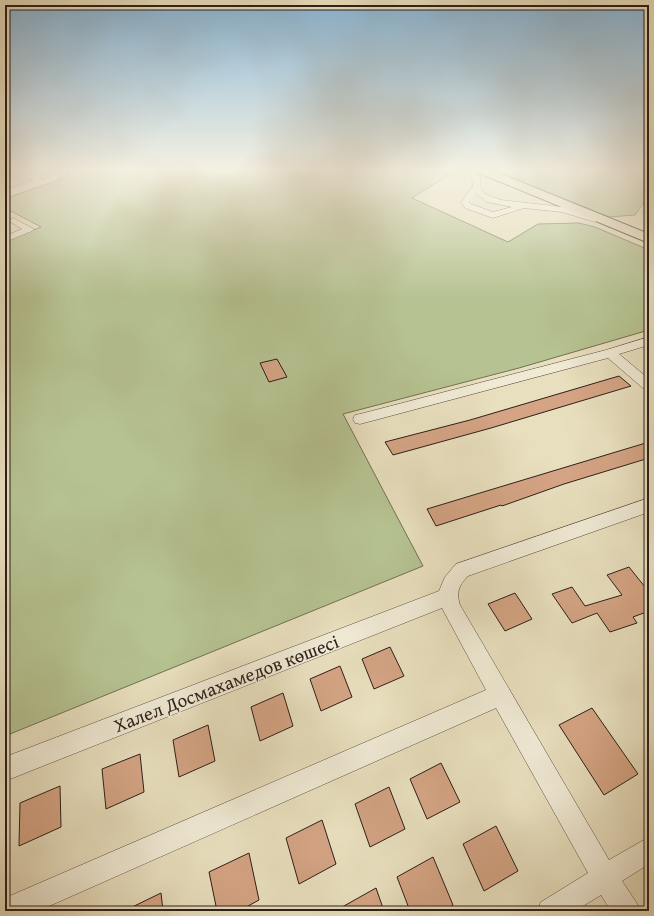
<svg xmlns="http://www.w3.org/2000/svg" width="654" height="916" viewBox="0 0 654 916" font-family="'Gentium Book Plus',serif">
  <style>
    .green { fill: #b6c291; stroke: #727055 }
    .building { fill: #d4a484; stroke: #2d1f19 }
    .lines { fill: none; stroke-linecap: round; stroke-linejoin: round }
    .minor-casing { stroke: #5c4f42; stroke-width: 1 }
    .highway-casing { stroke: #2d1f19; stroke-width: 2 }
    .minor { fill: #f0ead5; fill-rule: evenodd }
    .highway { fill: #e8dfbe; fill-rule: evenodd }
    .labels { text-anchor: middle; stroke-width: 3; stroke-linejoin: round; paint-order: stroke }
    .near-street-label { font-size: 19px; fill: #2d1f19; stroke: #f0ead5 }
  </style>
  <rect width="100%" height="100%" fill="#e8dfbe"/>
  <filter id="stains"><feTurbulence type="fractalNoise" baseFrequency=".005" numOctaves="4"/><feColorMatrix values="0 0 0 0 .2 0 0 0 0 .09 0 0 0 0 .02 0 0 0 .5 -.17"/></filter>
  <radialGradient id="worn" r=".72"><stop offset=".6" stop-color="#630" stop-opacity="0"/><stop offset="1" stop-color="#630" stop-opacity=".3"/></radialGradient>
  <!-- green -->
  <g class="green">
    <polygon points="56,169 453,169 455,171 412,198 508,242 538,224 579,223 595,227 649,250 649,330 519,368 343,414 423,566 5,736 5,241 41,227 5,208 5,199 70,175"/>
    <polygon points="489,169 649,169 649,195 635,215 609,217"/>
  </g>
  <!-- building -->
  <g class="building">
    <polygon points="277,359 287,377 269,382 260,363"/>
    <polygon points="619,376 631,386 491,428 393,455 385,442 470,420"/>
    <polygon points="649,442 649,458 564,484 502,506 501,505 436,526 427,509"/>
    <polygon points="629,567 649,592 649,611 633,617 637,623 610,632 597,613 572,623 552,594 572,587 585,606 622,595 607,575"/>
    <polygon points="515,593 532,619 505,631 488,604"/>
    <polygon points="390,647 404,676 374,689 362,659"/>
    <polygon points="340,666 352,697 321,711 310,679"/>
    <polygon points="283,693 293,726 260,741 251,707"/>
    <polygon points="592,708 638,774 604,795 559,725"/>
    <polygon points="208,725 215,761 179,777 173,740"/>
    <polygon points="140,754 144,792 106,809 102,769"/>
    <polygon points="441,763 460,802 427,819 410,779"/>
    <polygon points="60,786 61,827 19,846 20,803"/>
    <polygon points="389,787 405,829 370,847 355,804"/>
    <polygon points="322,820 336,864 299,884 286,838"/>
    <polygon points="496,826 518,871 484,891 463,844"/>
    <polygon points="249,853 259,900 239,911 217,911 209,872"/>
    <polygon points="433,857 453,905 443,911 410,911 397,877"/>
    <polygon points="376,888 384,911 335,911"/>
    <polygon points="161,893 163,911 124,911"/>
  </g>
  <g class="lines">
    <defs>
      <g id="minor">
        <polygon points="25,169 36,169 5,181 5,176"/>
        <path d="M465,169H473L480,177L481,189L485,194L501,200L562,207L587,214L599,219L595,222L562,212L524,208L493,218L465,208L461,202L473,186L472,178ZM476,193L487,202L512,207L493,212L471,204L469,202Z"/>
        <path d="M42,170H51L62,175L57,180L5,198V193L7,192H5V188H11L33,180L29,178V174ZM43,174L53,175L43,180L38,176Z"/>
        <polygon points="649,206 649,214 644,214 643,212 646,207"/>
        <polygon points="13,218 34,229 32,231 5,242 5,236 22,229 9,221"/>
        <polygon points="649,337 649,345 619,354 649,379 649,390 644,389 608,358 360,424 355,423 353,419 355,415 360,414 606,350"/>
        <path d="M649,498V512L468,576C459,585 456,592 460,605L609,860L649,837V864L622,881L636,902L640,911H611L601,895L575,911H537L541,902L588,873L496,708L38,911H5V898L486,690L442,608L5,781V757L439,591L445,577L456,564Z"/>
      </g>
      <polygon id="highway" points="473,169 489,169 649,234 649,243 474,171"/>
    </defs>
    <!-- minor casing -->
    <use href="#minor" class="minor-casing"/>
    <!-- highway casing -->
    <use href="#highway" class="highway-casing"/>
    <!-- minor -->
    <use href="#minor" class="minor"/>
    <!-- highway -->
    <use href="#highway" class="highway"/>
  </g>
  <!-- sky -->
  <linearGradient id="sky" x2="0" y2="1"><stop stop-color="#89b6d6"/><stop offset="0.57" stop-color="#f5f1e2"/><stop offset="1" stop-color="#f5f1e2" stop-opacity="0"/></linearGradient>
  <rect width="654" height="298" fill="url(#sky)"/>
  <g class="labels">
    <!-- near-street labels -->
    <g class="near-street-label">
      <text transform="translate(226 683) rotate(-21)" y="7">Халел Досмахамедов көшесі</text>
    </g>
  </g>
  <!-- margin -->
  <rect width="654" height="916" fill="none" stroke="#e8dfbe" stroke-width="20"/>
  <rect x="6" y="6" width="642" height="904" fill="none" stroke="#2d1f19" stroke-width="2"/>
  <rect x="10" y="10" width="634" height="896" fill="none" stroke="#2d1f19"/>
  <rect width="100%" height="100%" filter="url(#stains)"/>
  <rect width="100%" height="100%" fill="url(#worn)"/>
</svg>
